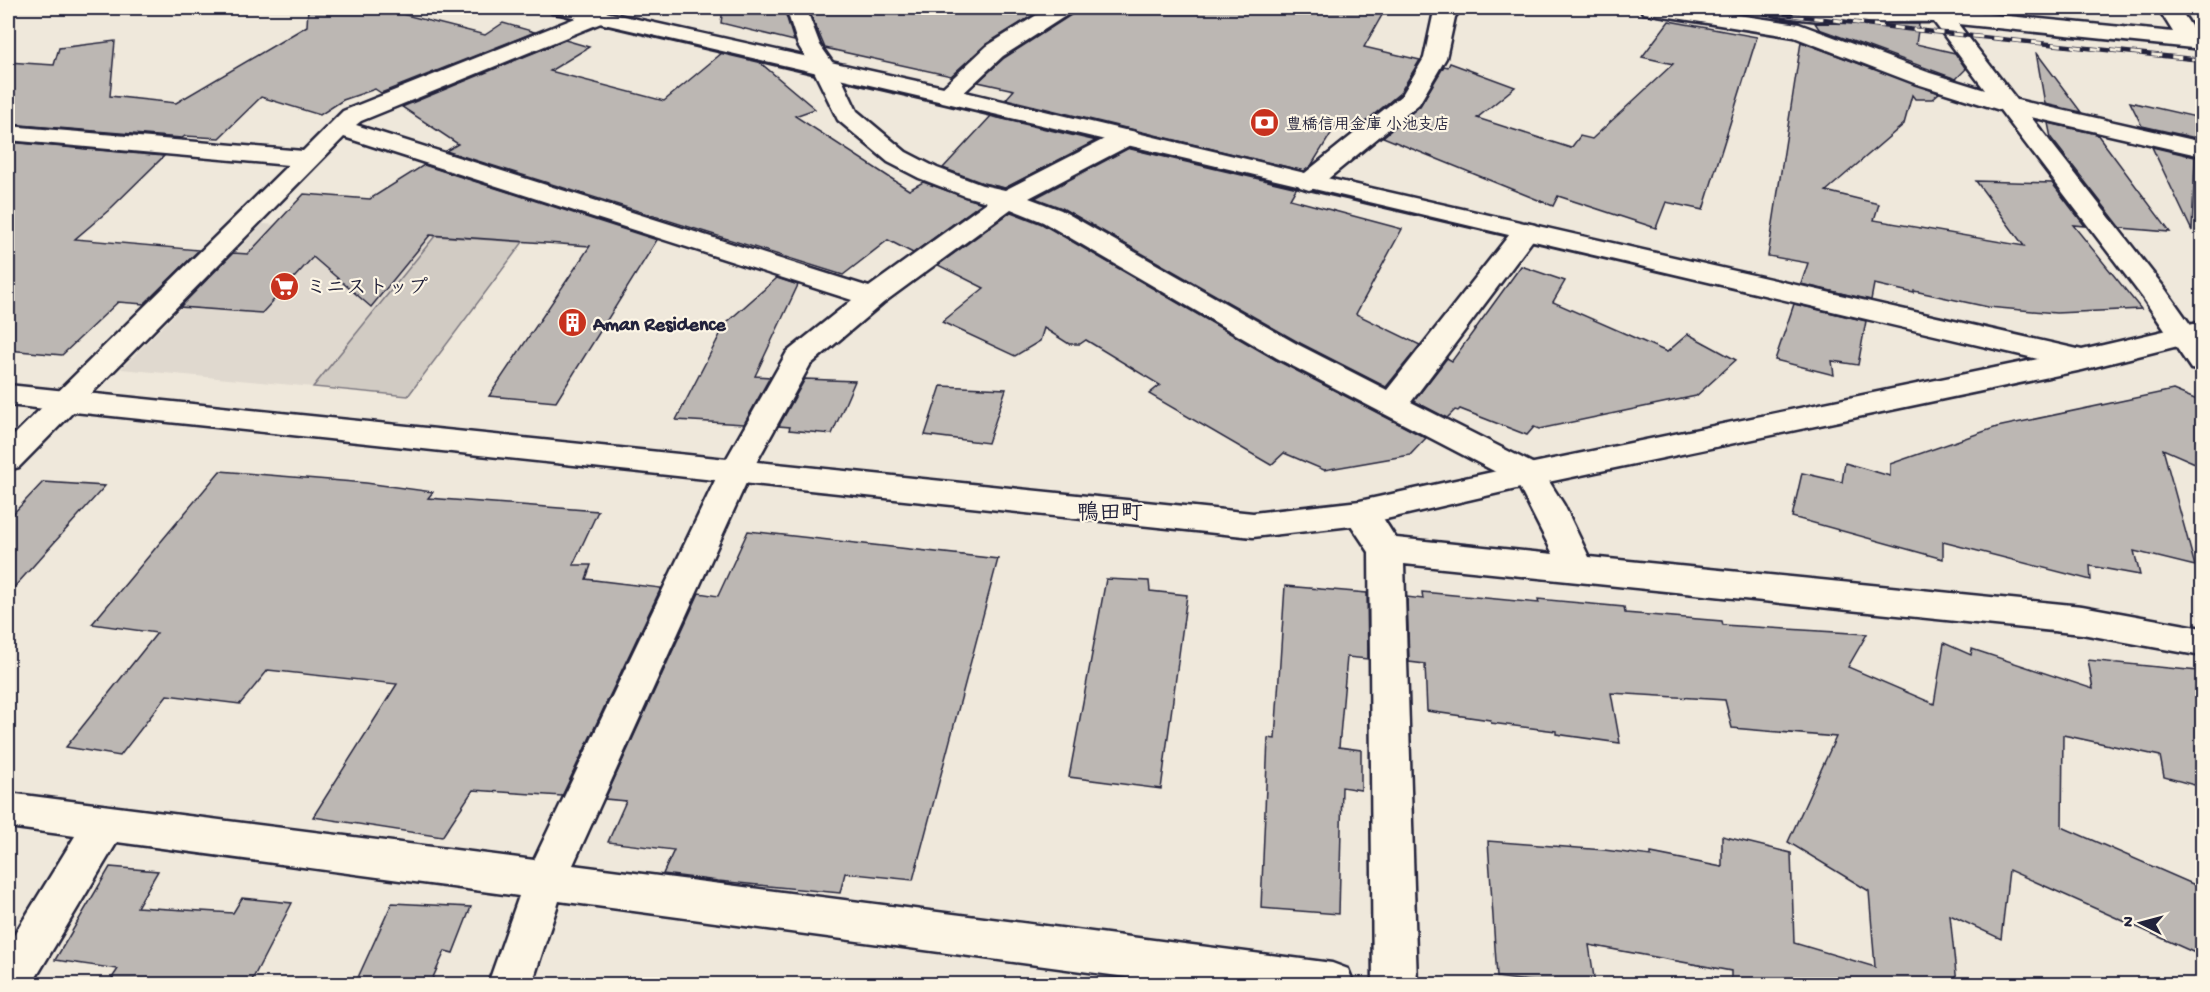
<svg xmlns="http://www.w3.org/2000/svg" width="2210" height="992" viewBox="0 0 2210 992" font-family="'Gochi Hand','Klee One',sans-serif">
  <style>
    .built { fill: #e0d9cf }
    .green { fill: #d1cbc3; stroke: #7a767f; stroke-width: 1.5 }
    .building { fill: #bcb7b3; stroke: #22223b; stroke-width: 1.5 }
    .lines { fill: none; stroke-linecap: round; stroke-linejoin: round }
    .street-casing { stroke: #22223b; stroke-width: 5 }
    .secondary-casing { stroke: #22223b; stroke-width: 5 }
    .street { fill: #fcf5e5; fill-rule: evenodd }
    .secondary { fill: #fcf5e5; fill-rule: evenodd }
    .rail-casing { stroke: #22223b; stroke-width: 4.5 }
    .rail { stroke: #fcf5e5; stroke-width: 3; stroke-dasharray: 10; stroke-linecap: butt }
    .labels { text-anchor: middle; stroke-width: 4.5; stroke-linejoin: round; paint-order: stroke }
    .far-poi-label { font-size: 16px; font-weight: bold; fill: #22223b; stroke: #fcf5e5; text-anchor: start }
    .poi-label { font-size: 20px; font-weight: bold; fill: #22223b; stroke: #fcf5e5; text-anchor: start }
    .quarter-label { font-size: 22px; font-weight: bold; fill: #22223b; stroke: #fcf5e5 }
  </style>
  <rect width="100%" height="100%" fill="#efe8db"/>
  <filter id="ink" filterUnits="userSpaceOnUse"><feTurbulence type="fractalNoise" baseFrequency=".0167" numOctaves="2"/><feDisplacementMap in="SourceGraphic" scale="12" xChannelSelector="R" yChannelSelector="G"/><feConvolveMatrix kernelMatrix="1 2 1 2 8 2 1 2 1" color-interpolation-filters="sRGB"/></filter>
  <g filter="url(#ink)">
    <!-- built -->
    <polygon class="built" points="263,224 435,236 313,387 121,369"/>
    <!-- green -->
    <polygon class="green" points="435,236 523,242 408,396 313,387"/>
    <!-- building -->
    <g class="building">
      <polygon points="308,8 378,8 485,35 503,23 535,32 381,93 375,89 343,100 320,115 261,97 219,138 185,136 182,138 8,124 8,62 54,65 59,48 115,41 110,96 176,103 307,26"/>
      <polygon points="723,8 781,8 786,15 794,41 721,23"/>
      <polygon points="808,8 1045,8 986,44 951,76 825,48"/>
      <polygon points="1075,8 1386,8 1364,47 1420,60 1400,93 1354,131 1335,127 1311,166 1304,171 1006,99 1014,90 978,82 1004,58 1071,15"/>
      <polygon points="1669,21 1757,37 1703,210 1666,202 1656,228 1558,196 1553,206 1383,137 1420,106 1444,66 1448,67 1450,63 1515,87 1477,118 1571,148 1580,136 1592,139 1673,64 1642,57"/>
      <polygon points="1815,23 1919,24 1916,44 1955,53 1966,69 1956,79 1819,29"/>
      <polygon points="565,40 589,47 550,71 664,101 722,53 758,61 815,109 795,116 909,190 923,182 982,203 913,253 888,240 843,275 446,151 458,144 402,107"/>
      <polygon points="1801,42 1939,93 1932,99 1915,99 1912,95 1904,124 1826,191 1879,204 1874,220 2024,246 1976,181 2052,183 2085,226 2073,225 2141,309 2056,313 1988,307 1914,291 1914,293 1874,284 1871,300 1801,284 1808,263 1768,256"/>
      <polygon points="2036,52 2081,112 2045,104"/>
      <polygon points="2130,102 2196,117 2196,138 2142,126"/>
      <polygon points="991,116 1097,140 1005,188 983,183 943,168"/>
      <polygon points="2048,123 2097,134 2170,232 2121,228 2051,138"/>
      <polygon points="8,142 164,156 109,210 75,239 199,250 144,304 118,302 62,355 8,350"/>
      <polygon points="2152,147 2195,157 2192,231"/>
      <polygon points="1129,148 1297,187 1290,199 1402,229 1356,314 1420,345 1386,387 1298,342 1062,208 1035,198"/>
      <polygon points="424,165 657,240 556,402 489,396 590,246 430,235 371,307 313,257 262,313 180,307 233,253 248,254 304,194 370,199"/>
      <polygon points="1011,212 1042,224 1276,360 1426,438 1410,455 1324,470 1284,453 1271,465 1149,394 1160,385 1086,340 1080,344 1069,344 1044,328 1040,341 1015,356 942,322 984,288 938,265"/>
      <polygon points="1521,266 1565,281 1553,302 1667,352 1688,334 1736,360 1696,396 1539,429 1534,427 1527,435 1460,409 1458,411 1455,410 1447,418 1414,401 1447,358 1452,361"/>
      <polygon points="777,278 798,285 755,376 770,377 744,424 676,420 726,323"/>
      <polygon points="1794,304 1866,321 1858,365 1832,361 1834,375 1775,360"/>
      <polygon points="805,379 855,381 832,434 789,430 790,427 779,426"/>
      <polygon points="941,386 1006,389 988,443 925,435"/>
      <polygon points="2173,390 2202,402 2202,466 2163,449 2195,566 2134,551 2140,575 2090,566 2091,580 1943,542 1943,559 1792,517 1802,473 1842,482 1845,463 1890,476 1890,464 1997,427"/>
      <polygon points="220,471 366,483 433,492 428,498 598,511 573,565 591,565 586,579 661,588 562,796 473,790 442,837 313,817 397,684 268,670 240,704 167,695 120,756 66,747 157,633 92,624"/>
      <polygon points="43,482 105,486 8,594 8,519"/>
      <polygon points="748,531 998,559 913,880 845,873 840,893 718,881 663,874 674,850 608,842 626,801 605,799 699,593 718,596"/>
      <polygon points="1106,579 1149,581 1150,591 1187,595 1161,789 1069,777"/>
      <polygon points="1285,586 1367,593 1368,659 1347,657 1339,747 1361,750 1361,790 1342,787 1339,914 1261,908 1268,738 1275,739"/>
      <polygon points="1422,592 1539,603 1538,599 1624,607 1625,613 1722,621 1723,625 1867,634 1848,667 1934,704 1944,643 1971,655 1972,649 2093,689 2088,660 2198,671 2202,687 2202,787 2164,777 2160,756 2063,735 2062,827 2202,888 2202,956 2009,870 2001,939 1950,915 1957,984 1731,984 1731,971 1589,945 1595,984 1551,984 1497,977 1488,841 1604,850 1651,856 1651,853 1722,867 1722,836 1791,853 1794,943 1875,967 1869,891 1788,842 1836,737 1732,728 1725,700 1611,693 1620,743 1556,734 1556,731 1491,723 1490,720 1427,711 1425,664 1409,662 1407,597 1423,599"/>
      <polygon points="110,867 158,871 137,907 233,913 242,898 292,903 250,984 108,984 118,969 55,960"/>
      <polygon points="392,903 471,907 453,953 445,951 430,984 355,984"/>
    </g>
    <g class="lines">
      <defs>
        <g id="street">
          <path d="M783,8H806L820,45L837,69L857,111L906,152L937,168L982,185L1005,190L1118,132L1127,130L1136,132L1139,137L1136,142L1029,198L1061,210L1297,344L1387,390L1517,225L1526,223L1535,225L1539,231L1535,237L1411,402L1540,467L1564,505L1589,557L2082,606L2202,628V656L2082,634L1404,564L1417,984H1373L1369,552L1343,513L1348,505C1376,496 1382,519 1396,538L1553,554L1517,483L1277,358L1043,222L1011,209L883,303L810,365L751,472L573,865L1332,963L1348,969L1354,984H1178L559,901L532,984H488L519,896L117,842L32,984H8V945L75,836L8,827V793L534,860L719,472L787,352L852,300L344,137L19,467L8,470V441L288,165L8,140V126L303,151L343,111L598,9L606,11L609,16L606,21L361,121L356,125L869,287L987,202L965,196L919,178L888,162L838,120L813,69L798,45L788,14Z"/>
          <polygon points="1048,8 1073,8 1070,13 1003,56 956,100 948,102 940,100 936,95 940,90 987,46"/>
          <polygon points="1440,8 1462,8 1455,17 1446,58 1419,104 1318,187 1309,190 1300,187 1296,182 1300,177 1402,95 1424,58 1433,16"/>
          <path d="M1640,8H1690L1799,24L1930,73L1985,90L1934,22C1879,21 1819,26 1765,13L1762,8H1945L1947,10L2173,32L2158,8H2179L2197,35H2202V49L1958,24L2017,100L2202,142V156L2031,117L2163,286L2202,341V371L2191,369L2143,298L2000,110L1914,83L1794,37L1651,14L1643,13Z"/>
        </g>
        <path id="secondary" d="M549,8H587L948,88L1309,174L2082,350L2202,322V340L2082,370L1529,486L1360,525L1253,537L8,405V385L1253,513L1360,501L1529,464L2038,359C1546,245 1054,126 560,14L552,13Z"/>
      </defs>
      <!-- street casing -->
      <use href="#street" class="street-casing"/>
      <!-- secondary casing -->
      <use href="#secondary" class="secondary-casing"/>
      <!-- street -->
      <use href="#street" class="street"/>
      <!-- secondary -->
      <use href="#secondary" class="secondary"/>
      <defs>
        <polyline id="rail" points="1734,8 1915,30 2202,60"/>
      </defs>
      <!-- rail casing -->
      <use href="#rail" class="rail-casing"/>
      <!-- rail -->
      <use href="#rail" class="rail"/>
    </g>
  </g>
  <!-- icons -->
  <defs>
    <symbol id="bank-disc" viewBox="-11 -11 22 22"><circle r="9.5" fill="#c8321e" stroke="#fcf5e5"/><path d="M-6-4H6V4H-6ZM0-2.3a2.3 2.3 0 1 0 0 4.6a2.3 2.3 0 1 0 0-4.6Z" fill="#fff"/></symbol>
    <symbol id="supermarket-disc" viewBox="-11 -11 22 22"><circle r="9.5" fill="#c8321e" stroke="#fcf5e5"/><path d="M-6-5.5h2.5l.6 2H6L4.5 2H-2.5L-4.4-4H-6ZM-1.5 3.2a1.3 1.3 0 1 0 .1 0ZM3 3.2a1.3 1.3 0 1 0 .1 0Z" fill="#fff"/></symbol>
    <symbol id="building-disc" viewBox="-11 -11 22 22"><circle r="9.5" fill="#c8321e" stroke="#fcf5e5"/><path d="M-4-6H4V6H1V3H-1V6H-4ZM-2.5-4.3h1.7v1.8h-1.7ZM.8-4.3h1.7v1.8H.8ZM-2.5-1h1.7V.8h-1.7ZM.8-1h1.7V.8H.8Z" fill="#fff"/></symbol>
  </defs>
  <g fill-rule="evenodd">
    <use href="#bank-disc" x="1248" y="106" width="33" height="33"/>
    <use href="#supermarket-disc" x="268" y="270" width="33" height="33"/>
    <use href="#building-disc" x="556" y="306" width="33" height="33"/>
  </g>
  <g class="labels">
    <!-- far-poi labels -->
    <g class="far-poi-label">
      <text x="1286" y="129">豊橋信用金庫 小池支店</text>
    </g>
    <!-- poi labels -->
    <g class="poi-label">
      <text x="306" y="293">ミニストップ</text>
      <text x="593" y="330">Aman Residence</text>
    </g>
    <!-- quarter labels -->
    <g class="quarter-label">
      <text x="1110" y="519">鴨田町</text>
    </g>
  </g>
  <!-- margin -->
  <rect width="2210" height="992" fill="none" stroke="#fcf5e5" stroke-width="30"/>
  <rect x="15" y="15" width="2180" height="962" fill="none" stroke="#22223b" stroke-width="2" filter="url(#ink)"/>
  <!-- north arrow -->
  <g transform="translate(2141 923) rotate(276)" stroke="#fcf5e5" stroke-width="4.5" paint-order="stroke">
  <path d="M0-4.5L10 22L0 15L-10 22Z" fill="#22223b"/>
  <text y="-9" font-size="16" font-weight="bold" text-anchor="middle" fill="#22223b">N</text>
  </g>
</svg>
